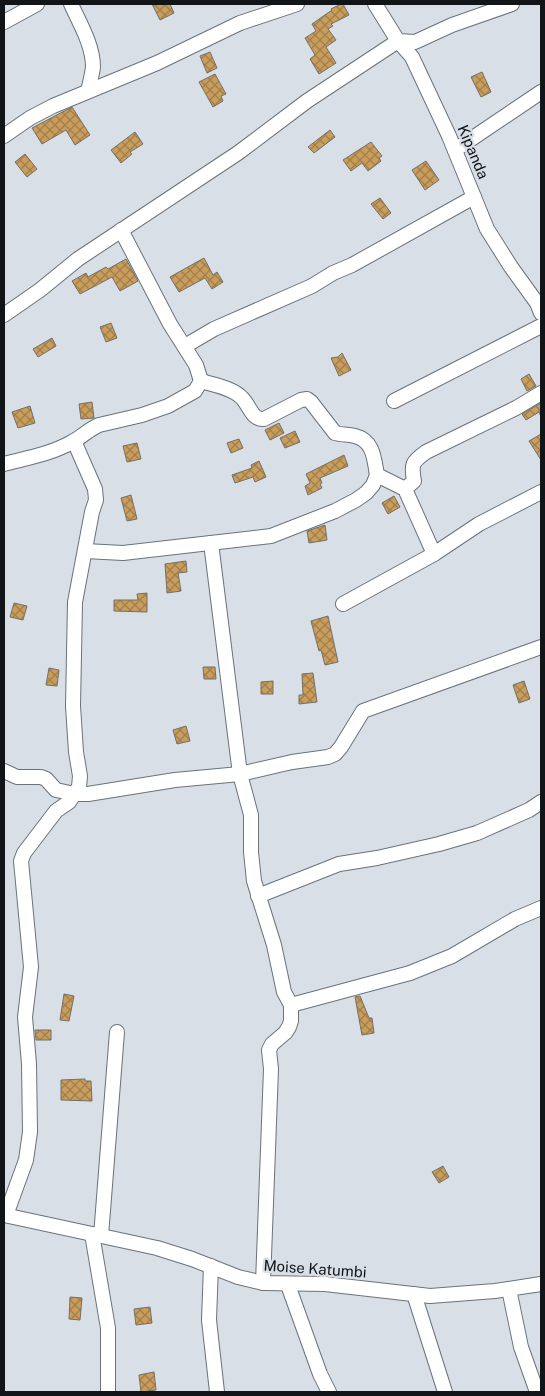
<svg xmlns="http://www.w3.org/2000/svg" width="545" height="1396" viewBox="0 0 545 1396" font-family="'Public Sans',sans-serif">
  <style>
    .building { fill: url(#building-cross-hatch); stroke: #746f67 }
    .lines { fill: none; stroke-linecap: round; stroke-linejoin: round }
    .minor-casing { stroke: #6b7279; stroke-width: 16 }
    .minor { stroke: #fff; stroke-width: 14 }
    .labels { text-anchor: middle; stroke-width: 4.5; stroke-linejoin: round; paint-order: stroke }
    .street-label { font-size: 15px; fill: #121518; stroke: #d8dfe7 }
  </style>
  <defs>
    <pattern id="building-cross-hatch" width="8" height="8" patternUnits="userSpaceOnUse" patternTransform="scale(1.25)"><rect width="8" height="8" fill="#c99d5b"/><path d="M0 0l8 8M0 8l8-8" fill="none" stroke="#a27f4a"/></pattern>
  </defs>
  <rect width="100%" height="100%" fill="#d8dfe7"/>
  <!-- building -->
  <g class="building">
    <polygon points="152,4 170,4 174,13 160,20"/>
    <polygon points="341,4 343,4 349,15 331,24 333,26 328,29 336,40 326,47 336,63 319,74 310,59 315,55 305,38 316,31 312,24 332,10 331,9"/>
    <polygon points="210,52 217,68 207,73 200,56"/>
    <polygon points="482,72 491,92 481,97 471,77"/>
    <polygon points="215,74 226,94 221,96 223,101 213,107 199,82"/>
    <polygon points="72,107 90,135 75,145 66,130 42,144 32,128"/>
    <polygon points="330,130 335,137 314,153 308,147"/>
    <polygon points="135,132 143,144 130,152 132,154 121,163 111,150"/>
    <polygon points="371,142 382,156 379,158 381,161 368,171 362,163 351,171 343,160"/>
    <polygon points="25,154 37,169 27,177 15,162"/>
    <polygon points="426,161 439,180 425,190 412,170"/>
    <polygon points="380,198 391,213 383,219 371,204"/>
    <polygon points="204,258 213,275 217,272 223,282 212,289 205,278 179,292 170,277"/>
    <polygon points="126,259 138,281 120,291 112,277 80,294 72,281 86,273 88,277 106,267 108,269"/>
    <polygon points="111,323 117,338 106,342 100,327"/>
    <polygon points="52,338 56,346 38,357 33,349"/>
    <polygon points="342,353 351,370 339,376 331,358 338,357"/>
    <polygon points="529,374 536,386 527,391 521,379"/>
    <polygon points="92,402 94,418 81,419 79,404"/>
    <polygon points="541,403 541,417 539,412 526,420 522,414"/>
    <polygon points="30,406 35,423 18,428 12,412"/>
    <polygon points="279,423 284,433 270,440 265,430"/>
    <polygon points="295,431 300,442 285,448 280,438"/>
    <polygon points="541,434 541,460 529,441"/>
    <polygon points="239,439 243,448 231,453 227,443"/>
    <polygon points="137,443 141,459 127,462 123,446"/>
    <polygon points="344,455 348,466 320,478 322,483 320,484 322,488 308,495 305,486 310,483 306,474"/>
    <polygon points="259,461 266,477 255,482 253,477 235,483 232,475 252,468 251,465"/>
    <polygon points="131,495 137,519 127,521 121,498"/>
    <polygon points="394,496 400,507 388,514 382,503"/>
    <polygon points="325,525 327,540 309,543 307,531"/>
    <polygon points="186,561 187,572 178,573 181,591 167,593 165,564"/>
    <polygon points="147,593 147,612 114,611 114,600 138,600 137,594"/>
    <polygon points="14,603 27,606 23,620 10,617"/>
    <polygon points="328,616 338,662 325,665 321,650 319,651 311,621"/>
    <polygon points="203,667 215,667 216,679 204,679"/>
    <polygon points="49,668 59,670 57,686 46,685"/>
    <polygon points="313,673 317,702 299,704 299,695 303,695 302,674"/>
    <polygon points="273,681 273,694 261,694 261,682"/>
    <polygon points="524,681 530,699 519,703 513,685"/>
    <polygon points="186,726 190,741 177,744 173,730"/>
    <polygon points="64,994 74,996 69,1021 60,1020"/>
    <polygon points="360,996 369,1018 372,1018 374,1033 362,1035 355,997"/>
    <polygon points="35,1030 51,1030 51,1040 36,1040"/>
    <polygon points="85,1079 85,1081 91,1081 92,1101 61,1100 61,1080"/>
    <polygon points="443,1166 449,1177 439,1183 432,1172"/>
    <polygon points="70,1297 82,1298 80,1320 69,1319"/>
    <polygon points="150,1307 152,1323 136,1325 134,1309"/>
    <polygon points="154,1372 156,1390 141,1392 139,1375"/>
  </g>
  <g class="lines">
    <defs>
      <g id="minor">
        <path d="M71,4C80,24 93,45 93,67C92,75 90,83 88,91"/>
        <polyline points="375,4 398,41 412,57 449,136 487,229 511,267 537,303 541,313"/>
        <polyline points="4,22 37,4"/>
        <polyline points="4,136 30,118 53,106 157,63 240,23 297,4"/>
        <polyline points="455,150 541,92"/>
        <polyline points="4,315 40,290 78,259 238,153 307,101 398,41 415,42 452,25 512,4"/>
        <polyline points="185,346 214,329 312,286 333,273 352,265 474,197"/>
        <path d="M201,381C214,385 233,388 242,398C250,406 252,420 264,419L301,400L307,399L311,402L335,433C341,435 348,434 355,436C374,441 374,459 377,475L405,489L434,554"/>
        <polyline points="394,401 541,326"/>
        <path d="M4,464C27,458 51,454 72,442C82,437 89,429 99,425L142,415L168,406L195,391L201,381L196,365L170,324L121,230"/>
        <path d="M405,489L414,481C411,464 412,462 426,452L516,408L541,393"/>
        <polyline points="211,543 240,774 251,815 251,852 254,881 274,945 284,992 291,1005 291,1021 289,1027 285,1033 272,1044 269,1050 271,1069 263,1283"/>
        <polyline points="85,551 123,553 271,536 335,511 356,500 366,493 373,485 377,475"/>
        <polyline points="343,604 434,554 479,524 541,492"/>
        <polyline points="4,771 17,777 41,777 46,779 56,790 75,794 88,794 175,780 240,774 292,762 328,757 335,754 341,747 363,711 541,647"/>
        <polyline points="258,896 339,864 377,858 439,844 477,833 529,810 541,802"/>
        <polyline points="291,1005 410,973 452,956 515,919 541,908"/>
        <polyline points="4,1215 157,1248 192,1259 238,1277 263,1283 325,1284 430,1296 495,1291 541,1284"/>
        <polyline points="6,1215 26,1160 30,1132 29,1064 25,1017 31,967 21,861 24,853 56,811 69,802 79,787 80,776 76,752 73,706 75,602 92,512 96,500 95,489 74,441"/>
        <polyline points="92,1234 108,1328 108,1392"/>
        <polyline points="101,1236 117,1032"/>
        <polyline points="211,1266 209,1320 217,1392"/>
        <polyline points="288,1285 320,1374 329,1392"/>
        <polyline points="509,1289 521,1347 537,1392"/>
        <polyline points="414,1294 445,1392"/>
      </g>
    </defs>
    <!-- minor casing -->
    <use href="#minor" class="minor-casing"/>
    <!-- minor -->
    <use href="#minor" class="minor"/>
  </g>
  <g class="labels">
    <!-- street labels -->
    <g class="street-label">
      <text transform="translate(473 152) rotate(67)" y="5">Kipanda</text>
      <text transform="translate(315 1269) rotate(4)" y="5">Moise Katumbi</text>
    </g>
  </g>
  <!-- border -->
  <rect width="545" height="1396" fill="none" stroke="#121518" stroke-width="10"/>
</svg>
